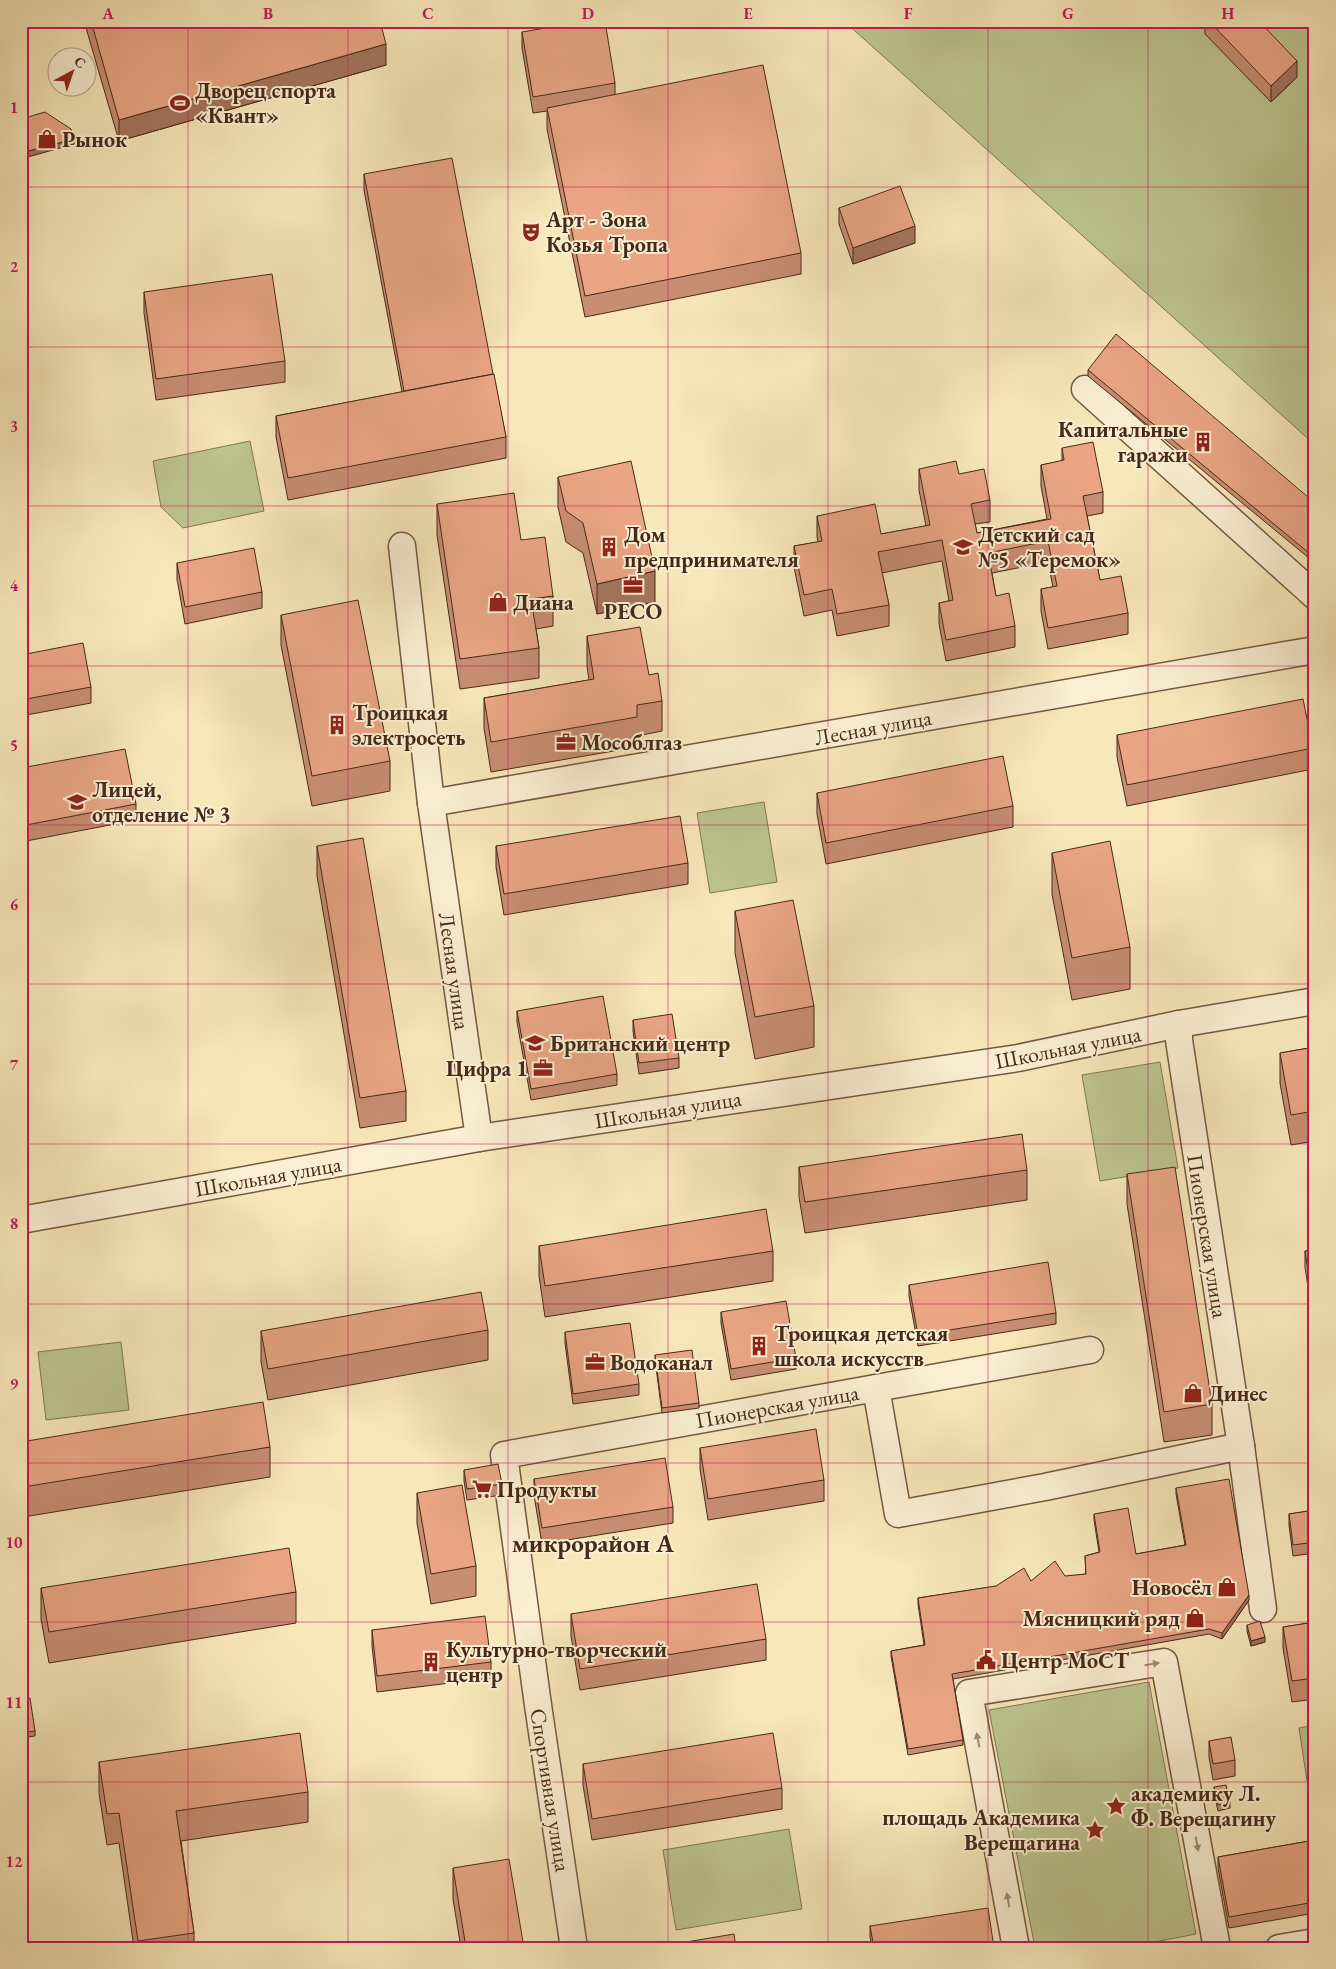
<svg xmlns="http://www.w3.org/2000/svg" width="1336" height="1969" viewBox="0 0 1336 1969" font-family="'EB Garamond',serif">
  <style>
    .green { fill: #bdc58f; stroke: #827754 }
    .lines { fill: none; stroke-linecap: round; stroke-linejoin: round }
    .minor-casing { stroke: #735841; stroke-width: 29 }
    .minor { stroke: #faefd2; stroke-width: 26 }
    .wall { fill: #c88e72; stroke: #472919 }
    .shaded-wall { fill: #a3745c; stroke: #472919 }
    .building { fill: #e9a584; stroke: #472919 }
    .oneway { fill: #a08c76 }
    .grid { fill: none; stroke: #c2185b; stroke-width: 1; stroke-opacity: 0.55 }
    .labels { text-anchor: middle; stroke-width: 4; stroke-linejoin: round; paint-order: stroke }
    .poi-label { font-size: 22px; font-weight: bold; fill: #472919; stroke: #faefd2; text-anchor: start }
    .street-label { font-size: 22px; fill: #472919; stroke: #faefd2 }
    .quarter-label { font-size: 25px; font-weight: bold; fill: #472919; stroke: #faefd2 }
    .neatline { fill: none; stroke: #c2185b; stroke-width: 2 }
    .grid-label { font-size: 16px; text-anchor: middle; font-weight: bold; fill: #c2185b }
  </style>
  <rect width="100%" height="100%" fill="#f7e7b9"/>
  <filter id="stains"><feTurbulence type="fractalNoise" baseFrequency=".004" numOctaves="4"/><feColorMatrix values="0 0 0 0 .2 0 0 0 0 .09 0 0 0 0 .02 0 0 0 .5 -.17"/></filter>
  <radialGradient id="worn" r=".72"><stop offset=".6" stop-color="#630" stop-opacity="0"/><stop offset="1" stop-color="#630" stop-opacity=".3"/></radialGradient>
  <!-- green -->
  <g class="green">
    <polygon points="844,21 1315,21 1315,445"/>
    <polygon points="250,441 264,511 183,528 161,507 153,461"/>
    <polygon points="764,802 777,882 710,893 697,813"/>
    <polygon points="1160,1062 1178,1168 1100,1181 1082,1075"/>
    <polygon points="121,1342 129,1410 46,1420 38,1352"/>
    <polygon points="1149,1682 1196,1934 1123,1948 1035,1948 989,1710"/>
    <polygon points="1315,1725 1315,1780 1307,1781 1299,1728"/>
    <polygon points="789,1829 802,1909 676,1930 663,1850"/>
  </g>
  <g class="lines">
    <defs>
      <g id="minor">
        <polyline points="1085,389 1315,596"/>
        <polyline points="402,546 431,803 479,1138"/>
        <polyline points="431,803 1315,650"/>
        <polyline points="1179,1024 1179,1040 1241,1446 1263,1609"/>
        <polyline points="21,1220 479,1138 1018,1058 1179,1024 1315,1001"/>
        <polyline points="876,1388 1090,1350"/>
        <polyline points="574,1948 538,1705 504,1455 876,1388 898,1514 1045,1487 1241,1446"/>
        <polyline points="1016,1948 969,1693 1164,1662 1217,1948"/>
        <polyline points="1279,1948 1315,1942"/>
      </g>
    </defs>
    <!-- minor casing -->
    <use href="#minor" class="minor-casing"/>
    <!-- minor -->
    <use href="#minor" class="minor"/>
  </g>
  <!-- wall -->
  <g class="wall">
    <polygon points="84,21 380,21 386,65 119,141"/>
    <polygon points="1205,21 1259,21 1297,77 1271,102 1205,34"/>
    <polygon points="522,32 615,83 615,94 801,253 801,274 585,317 547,129 547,111 533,113 522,48"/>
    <polygon points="364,174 493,374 506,437 506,458 288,500 276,437 276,416 402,392 364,190"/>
    <polygon points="839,208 915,243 853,264 839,224"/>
    <polygon points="144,292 285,361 285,382 156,400 144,313"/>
    <polygon points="1088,370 1315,503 1315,563 1088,376"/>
    <polygon points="1062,448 1103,492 1103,513 1087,516 1100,580 1128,613 1128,634 1048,649 1041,611 1041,589 1053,587 1048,562 992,573 996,596 1015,626 1015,647 946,661 939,624 939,603 949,601 942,561 882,573 889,605 889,626 837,636 832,610 804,616 794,567 794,546 818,542 817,537 817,516 881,534 926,526 919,490 919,469 959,474 990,500 990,522 975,524 977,533 1047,519 1041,486 1041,465 1062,461"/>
    <polygon points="558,477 655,602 597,614 583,553 566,542 558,507"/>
    <polygon points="437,504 521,540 553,596 553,626 536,629 539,648 539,678 460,689 437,535"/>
    <polygon points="177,563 262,592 262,608 185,624 177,579"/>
    <polygon points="281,615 390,761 390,791 312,806 281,645"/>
    <polygon points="587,636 649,675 662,701 662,731 637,736 637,747 491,772 484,728 484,698 589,680 587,666"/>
    <polygon points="21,655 91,687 91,703 21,716"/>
    <polygon points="1117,735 1313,748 1313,769 1127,806 1117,757"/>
    <polygon points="21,768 136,804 136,820 21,842"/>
    <polygon points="817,793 1013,806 1013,827 826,864 817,814"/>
    <polygon points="317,846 406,1091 406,1121 360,1128 317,876"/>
    <polygon points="496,846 688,863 688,884 504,915 496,867"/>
    <polygon points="1052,853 1130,947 1130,989 1072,1000 1052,894"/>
    <polygon points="735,911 814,1006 814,1047 755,1059 735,953"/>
    <polygon points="517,1011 617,1074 617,1085 531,1100 517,1022"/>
    <polygon points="633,1020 679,1058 679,1068 639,1074 633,1031"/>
    <polygon points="1315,1047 1315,1141 1291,1145 1280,1083 1280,1053"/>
    <polygon points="799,1167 1027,1170 1027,1200 805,1233 799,1197"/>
    <polygon points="1127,1174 1212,1404 1212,1435 1164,1442 1127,1204"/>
    <polygon points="539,1246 773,1251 773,1281 545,1317 539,1276"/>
    <polygon points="1315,1250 1315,1312 1312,1313 1305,1267 1305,1251"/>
    <polygon points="909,1285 1056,1313 1056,1324 918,1346 909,1296"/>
    <polygon points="721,1312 796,1358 796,1369 731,1380 721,1323"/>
    <polygon points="488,1330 488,1360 268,1400 261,1362 261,1331"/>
    <polygon points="565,1332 639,1384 639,1395 573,1404 565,1343"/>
    <polygon points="655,1355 699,1403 699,1408 662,1413 655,1360"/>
    <polygon points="21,1442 270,1447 270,1477 23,1517 21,1505"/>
    <polygon points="700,1448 824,1480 824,1501 708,1520 700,1469"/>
    <polygon points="464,1470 502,1484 502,1495 467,1500 464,1481"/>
    <polygon points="534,1479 673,1507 673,1523 542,1544 534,1495"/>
    <polygon points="1176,1488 1249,1600 1222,1639 1209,1634 953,1679 963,1740 963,1745 908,1755 891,1656 891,1651 924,1645 918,1604 918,1598 1031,1581 1086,1574 1085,1556 1099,1552 1094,1520 1094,1514 1136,1554 1185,1545 1176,1494"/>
    <polygon points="417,1493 476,1566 476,1596 431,1604 417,1523"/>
    <polygon points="1315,1510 1315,1553 1293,1556 1289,1525 1289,1514"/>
    <polygon points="41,1588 296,1592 296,1623 49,1663 41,1619"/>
    <polygon points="571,1614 766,1639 766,1660 580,1690 571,1636"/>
    <polygon points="1315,1622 1315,1699 1292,1702 1283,1648 1283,1627"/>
    <polygon points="1247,1625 1265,1642 1251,1646 1247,1631"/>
    <polygon points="372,1630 491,1662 491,1678 377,1692 372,1646"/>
    <polygon points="21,1699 35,1731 35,1736 21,1738"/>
    <polygon points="1209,1741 1235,1760 1235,1776 1213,1780 1209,1757"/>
    <polygon points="99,1762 308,1792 308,1822 181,1841 194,1933 194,1948 134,1948 119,1843 107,1845 99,1793"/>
    <polygon points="583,1764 782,1788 782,1809 592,1840 583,1785"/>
    <polygon points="1214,1787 1230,1803 1230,1808 1218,1811 1214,1793"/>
    <polygon points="1315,1840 1315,1913 1229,1928 1218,1868 1218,1857"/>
    <polygon points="453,1868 524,1948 461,1948 453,1899"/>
    <polygon points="870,1926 994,1948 872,1948 870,1937"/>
  </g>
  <!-- shaded-wall -->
  <g class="shaded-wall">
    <polygon points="386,44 386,65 119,141 119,120"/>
    <polygon points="1297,61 1297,77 1271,102 1271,86"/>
    <polygon points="74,139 74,144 21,159 21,153"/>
    <polygon points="915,226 915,243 853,264 853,248"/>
    <polygon points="655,571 655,602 597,614 597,584"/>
    <polygon points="1249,1595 1249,1600 1222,1639 1222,1633"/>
    <polygon points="1265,1637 1265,1642 1251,1646 1251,1641"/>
  </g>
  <!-- building -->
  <g class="building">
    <polygon points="91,21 380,21 386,44 119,120"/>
    <polygon points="587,21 605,21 615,83 533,97 522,32"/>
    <polygon points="1209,21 1259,21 1297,61 1271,86"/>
    <polygon points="763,65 801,253 585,296 547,108"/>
    <polygon points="45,112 71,129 74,139 21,153 21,119"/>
    <polygon points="452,158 493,374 404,391 364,174"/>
    <polygon points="900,186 915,226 853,248 839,208"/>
    <polygon points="272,274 285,361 156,379 144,292"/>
    <polygon points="1116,334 1315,503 1315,558 1088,370"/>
    <polygon points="494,374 506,437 288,478 276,416"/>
    <polygon points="1093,442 1103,492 1083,496 1100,580 1121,576 1128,613 1048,628 1041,589 1057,586 1048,541 988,553 996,596 1009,593 1015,626 946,640 939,603 953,600 942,540 878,552 889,605 837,614 832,589 804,595 794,546 822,541 817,516 875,504 881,534 930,525 919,469 956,461 959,474 984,469 990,500 971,504 977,533 1051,519 1041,465 1064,460 1062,448"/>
    <polygon points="631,461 655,571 597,584 583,523 566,511 558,477"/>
    <polygon points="514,493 521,540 545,537 553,596 531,599 539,648 460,659 437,504"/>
    <polygon points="254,548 262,592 185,607 177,563"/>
    <polygon points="358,600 390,761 312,776 281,615"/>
    <polygon points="640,627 649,675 658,673 662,701 637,705 637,717 491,742 484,698 594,679 587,636"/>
    <polygon points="83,643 91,687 21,700 21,655"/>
    <polygon points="1303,699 1313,748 1127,785 1117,735"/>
    <polygon points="125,749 136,804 21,826 21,768"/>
    <polygon points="1003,756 1013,806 826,843 817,793"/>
    <polygon points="680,816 688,863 504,894 496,846"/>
    <polygon points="363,838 406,1091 360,1098 317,846"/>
    <polygon points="1110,841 1130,947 1072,958 1052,853"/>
    <polygon points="793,900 814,1006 755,1017 735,911"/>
    <polygon points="603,996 617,1074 531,1089 517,1011"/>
    <polygon points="672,1014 679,1058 639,1063 633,1020"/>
    <polygon points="1315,1047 1315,1111 1291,1115 1280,1053"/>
    <polygon points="1022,1134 1027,1170 805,1202 799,1167"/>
    <polygon points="1175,1167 1212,1404 1164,1412 1127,1174"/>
    <polygon points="766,1209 773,1251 545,1286 539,1246"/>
    <polygon points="1315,1250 1315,1296 1312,1297 1305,1251"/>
    <polygon points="1048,1262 1056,1313 918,1335 909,1285"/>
    <polygon points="481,1292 488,1330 268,1369 261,1331"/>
    <polygon points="786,1301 796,1358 731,1369 721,1312"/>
    <polygon points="630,1323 639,1384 573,1394 565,1332"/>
    <polygon points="692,1350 699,1403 662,1408 655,1355"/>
    <polygon points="263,1402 270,1447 23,1487 21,1475 21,1442"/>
    <polygon points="816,1429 824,1480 708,1499 700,1448"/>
    <polygon points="665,1458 673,1507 542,1528 534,1479"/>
    <polygon points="498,1464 502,1484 467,1489 464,1470"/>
    <polygon points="1229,1479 1249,1595 1222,1633 1209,1629 952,1674 963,1740 908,1749 891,1651 925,1645 918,1598 996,1586 1024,1568 1031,1581 1055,1561 1065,1576 1086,1574 1085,1556 1100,1552 1094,1514 1128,1508 1136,1554 1186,1545 1176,1488"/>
    <polygon points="462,1485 476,1566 431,1574 417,1493"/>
    <polygon points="1315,1510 1315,1542 1293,1545 1289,1514"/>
    <polygon points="289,1548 296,1592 49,1632 41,1588"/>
    <polygon points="757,1584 766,1639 580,1669 571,1614"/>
    <polygon points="485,1616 491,1662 377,1676 372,1630"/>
    <polygon points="1260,1621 1265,1637 1251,1641 1247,1625"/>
    <polygon points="1315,1622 1315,1678 1292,1681 1283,1627"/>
    <polygon points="30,1698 35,1731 21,1733 21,1699"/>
    <polygon points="300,1733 308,1792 176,1811 194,1933 138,1941 119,1813 107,1814 99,1762"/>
    <polygon points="773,1733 782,1788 592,1819 583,1764"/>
    <polygon points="1231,1737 1235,1760 1213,1764 1209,1741"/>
    <polygon points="1226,1785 1230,1803 1218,1805 1214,1787"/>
    <polygon points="1315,1840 1315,1902 1229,1917 1218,1857"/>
    <polygon points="509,1859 524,1948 466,1948 453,1868"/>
    <polygon points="988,1908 994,1948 874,1948 870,1926"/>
    <polygon points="734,1934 736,1948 650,1948"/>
  </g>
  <!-- one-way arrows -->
  <defs><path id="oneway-solid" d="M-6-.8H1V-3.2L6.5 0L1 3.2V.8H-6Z" transform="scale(1.25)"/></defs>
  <g class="oneway">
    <use href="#oneway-solid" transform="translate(1152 1664) rotate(-9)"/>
    <use href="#oneway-solid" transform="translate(978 1740) rotate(-101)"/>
    <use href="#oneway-solid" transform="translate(1197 1844) rotate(80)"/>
    <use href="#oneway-solid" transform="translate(1008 1900) rotate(-100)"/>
  </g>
  <!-- grid -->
  <path class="grid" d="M188,21V1948M348,21V1948M508,21V1948M668,21V1948M828,21V1948M988,21V1948M1148,21V1948M21,187H1315M21,347H1315M21,506H1315M21,666H1315M21,825H1315M21,984H1315M21,1144H1315M21,1304H1315M21,1463H1315M21,1622H1315M21,1782H1315"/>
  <!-- icons -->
  <defs>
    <symbol id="stadium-bare" viewBox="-9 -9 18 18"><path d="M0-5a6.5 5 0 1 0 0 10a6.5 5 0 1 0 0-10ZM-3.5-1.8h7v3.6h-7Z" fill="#8f2418" stroke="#faefd2" stroke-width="2.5" paint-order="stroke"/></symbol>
    <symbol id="shop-bare" viewBox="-9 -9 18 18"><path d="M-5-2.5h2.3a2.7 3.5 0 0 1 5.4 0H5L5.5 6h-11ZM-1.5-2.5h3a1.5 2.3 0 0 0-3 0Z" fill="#8f2418" stroke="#faefd2" stroke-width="2.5" paint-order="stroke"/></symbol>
    <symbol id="theatre-bare" viewBox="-9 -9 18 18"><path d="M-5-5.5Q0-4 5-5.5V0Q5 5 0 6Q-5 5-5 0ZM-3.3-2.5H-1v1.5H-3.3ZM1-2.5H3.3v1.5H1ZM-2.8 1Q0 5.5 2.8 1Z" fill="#8f2418" stroke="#faefd2" stroke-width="2.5" paint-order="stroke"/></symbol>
    <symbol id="building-bare" viewBox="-9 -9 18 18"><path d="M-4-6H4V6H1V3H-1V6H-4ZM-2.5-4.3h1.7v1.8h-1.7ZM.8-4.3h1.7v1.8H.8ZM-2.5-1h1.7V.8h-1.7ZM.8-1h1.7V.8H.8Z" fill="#8f2418" stroke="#faefd2" stroke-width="2.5" paint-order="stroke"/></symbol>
    <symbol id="school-bare" viewBox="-9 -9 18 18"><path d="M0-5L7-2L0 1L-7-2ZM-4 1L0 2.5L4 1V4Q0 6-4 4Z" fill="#8f2418" stroke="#faefd2" stroke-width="2.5" paint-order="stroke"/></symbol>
    <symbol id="office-bare" viewBox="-9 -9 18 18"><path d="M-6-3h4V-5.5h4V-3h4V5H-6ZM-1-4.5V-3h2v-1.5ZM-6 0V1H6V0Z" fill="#8f2418" stroke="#faefd2" stroke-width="2.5" paint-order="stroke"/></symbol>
    <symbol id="supermarket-bare" viewBox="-9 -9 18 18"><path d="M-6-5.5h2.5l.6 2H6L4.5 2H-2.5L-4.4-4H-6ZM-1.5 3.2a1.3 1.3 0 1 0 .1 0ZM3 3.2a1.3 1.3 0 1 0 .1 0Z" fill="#8f2418" stroke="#faefd2" stroke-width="2.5" paint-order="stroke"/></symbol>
    <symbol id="civic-bare" viewBox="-9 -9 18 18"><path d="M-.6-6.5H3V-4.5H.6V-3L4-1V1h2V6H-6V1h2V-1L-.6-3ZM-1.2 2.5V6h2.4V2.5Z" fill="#8f2418" stroke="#faefd2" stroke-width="2.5" paint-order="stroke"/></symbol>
    <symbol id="sight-bare" viewBox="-9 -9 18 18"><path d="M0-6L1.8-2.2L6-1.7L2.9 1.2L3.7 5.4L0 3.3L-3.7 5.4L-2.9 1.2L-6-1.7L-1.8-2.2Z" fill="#8f2418" stroke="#faefd2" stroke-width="2.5" paint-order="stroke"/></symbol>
  </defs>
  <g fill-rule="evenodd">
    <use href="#stadium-bare" x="166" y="89" width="28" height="28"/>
    <use href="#shop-bare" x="33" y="125" width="28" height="28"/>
    <use href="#theatre-bare" x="517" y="218" width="28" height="28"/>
    <use href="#building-bare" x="1189" y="428" width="28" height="28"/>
    <use href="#building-bare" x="595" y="533" width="28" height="28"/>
    <use href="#school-bare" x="949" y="533" width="28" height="28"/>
    <use href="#office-bare" x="619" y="571" width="28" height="28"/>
    <use href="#shop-bare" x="484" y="588" width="28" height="28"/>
    <use href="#building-bare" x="323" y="711" width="28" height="28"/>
    <use href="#office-bare" x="552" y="728" width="28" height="28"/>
    <use href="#school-bare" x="63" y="788" width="28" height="28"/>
    <use href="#school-bare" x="521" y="1029" width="28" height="28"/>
    <use href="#office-bare" x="529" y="1054" width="28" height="28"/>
    <use href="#building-bare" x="745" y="1332" width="28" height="28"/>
    <use href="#office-bare" x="581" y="1348" width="28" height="28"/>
    <use href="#shop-bare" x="1179" y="1379" width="28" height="28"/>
    <use href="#supermarket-bare" x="468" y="1475" width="28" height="28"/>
    <use href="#shop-bare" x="1213" y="1573" width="28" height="28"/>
    <use href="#shop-bare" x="1181" y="1604" width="28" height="28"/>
    <use href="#civic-bare" x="972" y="1646" width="28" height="28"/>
    <use href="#building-bare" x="417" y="1648" width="28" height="28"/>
    <use href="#sight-bare" x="1102" y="1792" width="28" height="28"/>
    <use href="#sight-bare" x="1081" y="1816" width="28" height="28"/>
  </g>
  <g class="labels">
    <!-- poi labels -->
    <g class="poi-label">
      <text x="195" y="98">Дворец спорта<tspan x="195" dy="25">«Квант»</tspan></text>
      <text x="62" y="147">Рынок</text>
      <text x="546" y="227">Арт - Зона<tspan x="546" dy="25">Козья Тропа</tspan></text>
      <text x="1188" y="437" text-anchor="end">Капитальные<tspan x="1188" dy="25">гаражи</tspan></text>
      <text x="624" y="542">Дом<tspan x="624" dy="25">предпринимателя</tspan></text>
      <text x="978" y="542">Детский сад<tspan x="978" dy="25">№5 «Теремок»</tspan></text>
      <text x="513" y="610">Диана</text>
      <text x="633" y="619" text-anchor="middle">РЕСО</text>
      <text x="352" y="720">Троицкая<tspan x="352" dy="25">электросеть</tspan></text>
      <text x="581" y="750">Мособлгаз</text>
      <text x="92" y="797">Лицей,<tspan x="92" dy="25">отделение № 3</tspan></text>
      <text x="550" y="1051">Британский центр</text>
      <text x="528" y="1076" text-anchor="end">Цифра 1</text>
      <text x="774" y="1341">Троицкая детская<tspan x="774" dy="25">школа искусств</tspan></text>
      <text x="610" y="1370">Водоканал</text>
      <text x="1208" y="1401">Динес</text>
      <text x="497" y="1497">Продукты</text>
      <text x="1212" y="1595" text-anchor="end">Новосёл</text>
      <text x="1180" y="1626" text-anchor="end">Мясницкий ряд</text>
      <text x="446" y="1657">Культурно-творческий<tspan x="446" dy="25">центр</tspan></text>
      <text x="1001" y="1668">Центр МоСТ</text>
      <text x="1131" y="1801">академику Л.<tspan x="1131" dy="25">Ф. Верещагину</tspan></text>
      <text x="1080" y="1825" text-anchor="end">площадь Академика<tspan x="1080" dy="25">Верещагина</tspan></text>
    </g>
    <!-- street labels -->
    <g class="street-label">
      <text transform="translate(873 727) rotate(-10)" y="8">Лесная улица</text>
      <text transform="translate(455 971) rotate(82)" y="8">Лесная улица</text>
      <text transform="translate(1068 1047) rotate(-11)" y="8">Школьная улица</text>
      <text transform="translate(668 1109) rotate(-9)" y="8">Школьная улица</text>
      <text transform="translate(268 1176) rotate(-10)" y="8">Школьная улица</text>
      <text transform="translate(1208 1236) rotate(81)" y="8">Пионерская улица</text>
      <text transform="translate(777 1406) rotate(-10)" y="8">Пионерская улица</text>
      <text transform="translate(551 1790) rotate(81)" y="8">Спортивная улица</text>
    </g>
    <!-- quarter labels -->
    <g class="quarter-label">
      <text x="593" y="1552">микрорайон А</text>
    </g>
  </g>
  <!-- margin -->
  <rect width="1336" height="1969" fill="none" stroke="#f7e7b9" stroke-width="55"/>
  <!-- north arrow -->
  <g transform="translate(72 72) rotate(40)"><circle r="24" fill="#faefd2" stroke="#b2a088"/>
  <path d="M0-4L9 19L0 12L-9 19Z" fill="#8f2418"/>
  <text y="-8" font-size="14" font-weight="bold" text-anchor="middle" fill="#472919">С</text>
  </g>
  <rect x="28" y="28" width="1280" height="1914" class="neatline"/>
  <g class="grid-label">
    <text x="108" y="19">A</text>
    <text x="268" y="19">B</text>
    <text x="428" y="19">C</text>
    <text x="588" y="19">D</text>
    <text x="748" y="19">E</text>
    <text x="908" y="19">F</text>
    <text x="1068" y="19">G</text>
    <text x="1228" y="19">H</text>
    <text x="14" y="113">1</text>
    <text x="14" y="272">2</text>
    <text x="14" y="432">3</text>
    <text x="14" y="591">4</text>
    <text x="14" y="751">5</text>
    <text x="14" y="910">6</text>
    <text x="14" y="1070">7</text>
    <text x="14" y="1229">8</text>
    <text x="14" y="1389">9</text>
    <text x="14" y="1548">10</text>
    <text x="14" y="1708">11</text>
    <text x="14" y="1867">12</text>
  </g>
  <rect width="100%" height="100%" filter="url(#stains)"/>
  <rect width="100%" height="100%" fill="url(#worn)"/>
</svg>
